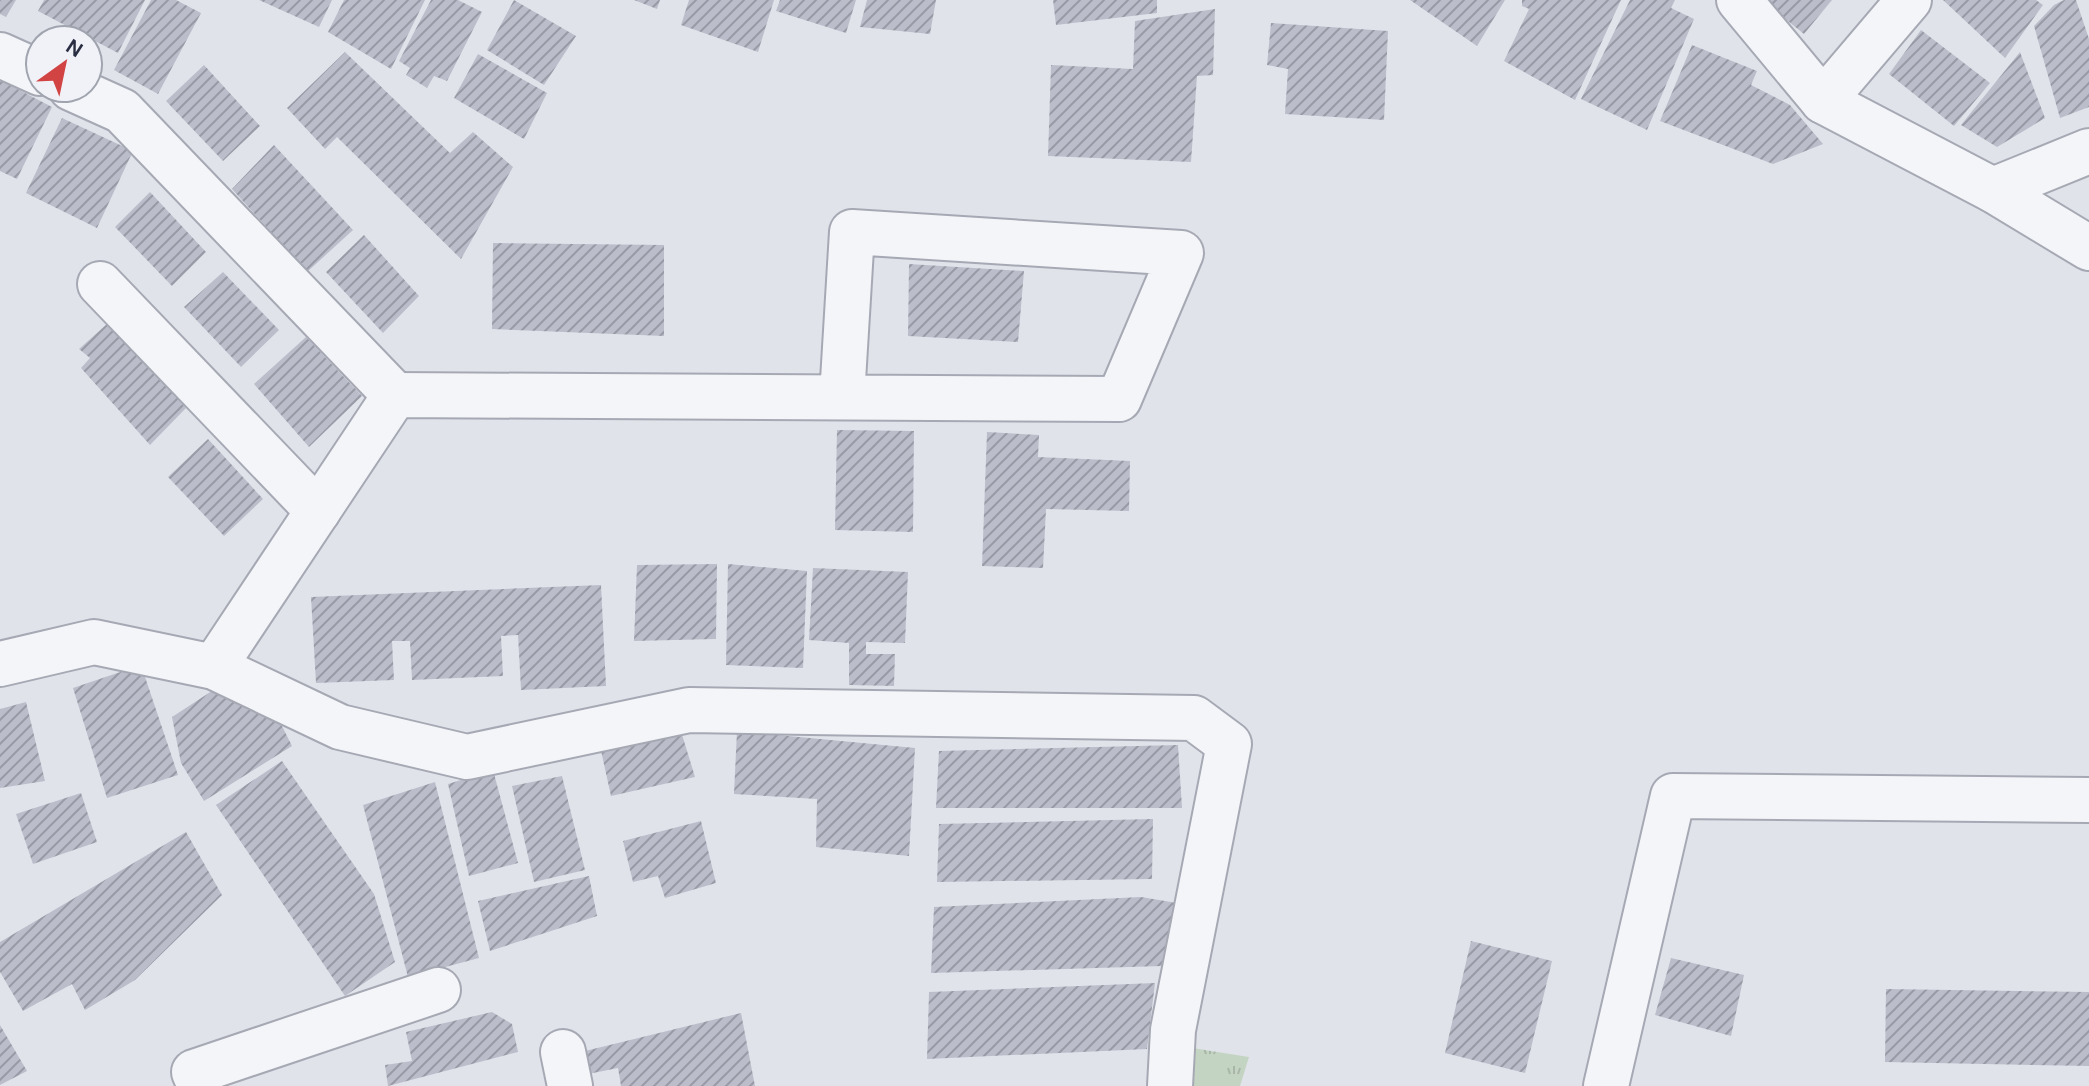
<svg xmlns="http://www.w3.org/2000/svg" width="2089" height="1086" viewBox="0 0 2089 1086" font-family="Karla,sans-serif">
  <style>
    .grass { fill: url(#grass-tufts) }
    .building { fill: url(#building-hatch) }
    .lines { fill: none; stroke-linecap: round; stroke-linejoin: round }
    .minor-casing { stroke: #a6a9b4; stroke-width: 48 }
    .minor { stroke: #f4f5f8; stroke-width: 44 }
  </style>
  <defs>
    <pattern id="grass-tufts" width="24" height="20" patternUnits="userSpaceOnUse" patternTransform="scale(2)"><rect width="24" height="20" fill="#c4d4c2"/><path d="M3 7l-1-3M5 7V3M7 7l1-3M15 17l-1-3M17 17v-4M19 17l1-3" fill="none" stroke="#a8b6a8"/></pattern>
    <pattern id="building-hatch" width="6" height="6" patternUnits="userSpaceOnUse" patternTransform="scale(2)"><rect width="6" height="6" fill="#bbbeca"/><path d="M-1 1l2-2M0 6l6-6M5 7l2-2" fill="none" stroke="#989ba6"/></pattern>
  </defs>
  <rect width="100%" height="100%" fill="#e1e3ea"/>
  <!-- grass -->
  <polygon class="grass" points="1186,1047 1249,1057 1240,1086 1185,1086"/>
  <!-- building -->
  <g class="building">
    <polygon points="0,0 16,0 6,17 0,14"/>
    <polygon points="44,0 145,0 118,53 38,11"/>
    <polygon points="151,0 176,0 201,13 158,94 114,70"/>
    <polygon points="259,0 332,0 319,27"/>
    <polygon points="344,0 425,0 391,69 328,32"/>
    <polygon points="431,0 458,0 482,12 447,81 434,76 427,88 406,75 410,68 399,61"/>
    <polygon points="514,0 576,36 544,85 487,50"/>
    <polygon points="634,0 660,0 657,9"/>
    <polygon points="689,0 774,0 758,52 681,25"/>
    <polygon points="780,0 856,0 846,33 776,11"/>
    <polygon points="867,0 936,0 930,34 860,27"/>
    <polygon points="1053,0 1157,0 1157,13 1056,25"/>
    <polygon points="1410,0 1505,0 1477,46"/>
    <polygon points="1522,0 1621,0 1575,100 1504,61 1529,9 1522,6"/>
    <polygon points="1630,0 1675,0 1671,8 1694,19 1647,130 1581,99"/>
    <polygon points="1762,0 1832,0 1804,34"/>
    <polygon points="1943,0 2036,0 2043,5 2005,58"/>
    <polygon points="2064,0 2076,0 2089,39 2089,107 2060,118 2034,26 2054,5"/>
    <polygon points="1215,9 1213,75 1197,76 1191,162 1048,156 1051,65 1133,69 1135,21"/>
    <polygon points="1271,23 1388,31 1384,120 1285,114 1288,69 1267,65"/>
    <polygon points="1921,30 1990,83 1954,126 1889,74"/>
    <polygon points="1692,45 1757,71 1751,85 1790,105 1823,144 1773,164 1660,121"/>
    <polygon points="345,52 450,153 473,132 513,167 461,259 337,137 325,149 287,108"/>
    <polygon points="2020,52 2045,118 1997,147 1961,125"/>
    <polygon points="478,54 547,93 524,139 454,98"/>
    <polygon points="204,65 260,126 223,161 166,101"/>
    <polygon points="0,80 52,107 17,179 0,171"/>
    <polygon points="62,118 133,151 97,228 26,193"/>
    <polygon points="274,145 353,230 307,272 232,189"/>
    <polygon points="150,192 206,252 172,286 115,227"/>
    <polygon points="364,235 419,296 383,333 326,272"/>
    <polygon points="493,243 664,245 664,336 492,329"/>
    <polygon points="909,264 1024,271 1018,342 908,336"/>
    <polygon points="223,272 279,330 241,367 184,307"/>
    <polygon points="108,323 186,408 150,445 81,368 90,358 79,349"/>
    <polygon points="306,337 362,396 309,447 254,384"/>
    <polygon points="837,430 914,431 913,532 835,530"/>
    <polygon points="987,432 1039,435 1038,457 1130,461 1129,511 1046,509 1043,568 982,566"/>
    <polygon points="208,439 263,499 224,536 168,477"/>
    <polygon points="717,564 716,639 634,641 637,565"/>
    <polygon points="728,564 807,571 803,668 726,665"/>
    <polygon points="813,568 908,572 905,643 866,642 866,654 895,654 894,686 849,685 849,643 809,640"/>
    <polygon points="601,585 606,686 521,690 518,635 501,636 503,676 412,680 410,641 392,641 394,680 316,683 311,597"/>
    <polygon points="141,665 178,775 107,798 73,688"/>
    <polygon points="215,689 280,722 292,746 204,801 181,763 172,717"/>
    <polygon points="26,702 45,781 0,788 0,709"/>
    <polygon points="680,728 695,777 611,796 600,746"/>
    <polygon points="737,731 915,748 909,856 816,847 817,799 734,794"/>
    <polygon points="1178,745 1182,808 936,808 939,751"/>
    <polygon points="282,761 374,894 395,962 345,996 216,805"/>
    <polygon points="493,770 518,863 469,876 448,784"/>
    <polygon points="562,776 585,870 534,882 512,786"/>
    <polygon points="435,782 479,958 408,977 363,805"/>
    <polygon points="81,793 97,842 33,864 16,814"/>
    <polygon points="1153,819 1152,879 937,882 939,824"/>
    <polygon points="701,821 716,883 665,898 658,876 633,882 623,841"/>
    <polygon points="186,832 222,895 135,980 85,1010 72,984 23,1011 0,972 0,942"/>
    <polygon points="589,876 597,916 490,951 478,901"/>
    <polygon points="1141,897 1177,903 1162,966 931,973 934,907"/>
    <polygon points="1471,941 1552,961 1525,1073 1445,1053"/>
    <polygon points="1671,958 1744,975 1731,1036 1655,1015"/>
    <polygon points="1155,983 1147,1049 927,1059 929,992"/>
    <polygon points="1886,989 2089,992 2089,1066 1885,1062"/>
    <polygon points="492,1012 512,1024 518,1052 388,1086 385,1065 412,1061 406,1032"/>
    <polygon points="741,1013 755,1086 621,1086 618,1068 583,1075 581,1052"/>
    <polygon points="0,1025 27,1071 0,1085"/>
  </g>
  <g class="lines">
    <defs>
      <g id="minor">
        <polyline points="1739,0 1823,101 1993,190 2089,248"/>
        <polyline points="0,55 40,73"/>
        <polyline points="71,88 122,111 395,395"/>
        <polyline points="1823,101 1909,0"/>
        <polyline points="1993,190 2089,151"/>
        <polyline points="100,284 318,511"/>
        <polyline points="0,664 94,642 214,667 340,727 467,757 689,710 1194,718 1229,744 1173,1030 1170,1086"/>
        <polyline points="214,667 395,395 1119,399 1181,253 852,232 842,397"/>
        <polyline points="563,1052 570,1086"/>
        <polyline points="200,1086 194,1072 438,990"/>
        <polyline points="1606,1086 1673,796 2089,800"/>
      </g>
    </defs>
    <!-- minor casing -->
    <use href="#minor" class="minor-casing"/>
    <!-- minor -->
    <use href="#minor" class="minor"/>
  </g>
  <!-- north arrow -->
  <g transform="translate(64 64) rotate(33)"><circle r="38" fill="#f0f2f7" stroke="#a0a4af" stroke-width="2"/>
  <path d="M0-6L14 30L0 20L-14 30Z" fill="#d24343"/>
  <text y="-12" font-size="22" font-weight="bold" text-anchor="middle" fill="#292e42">N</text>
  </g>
</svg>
